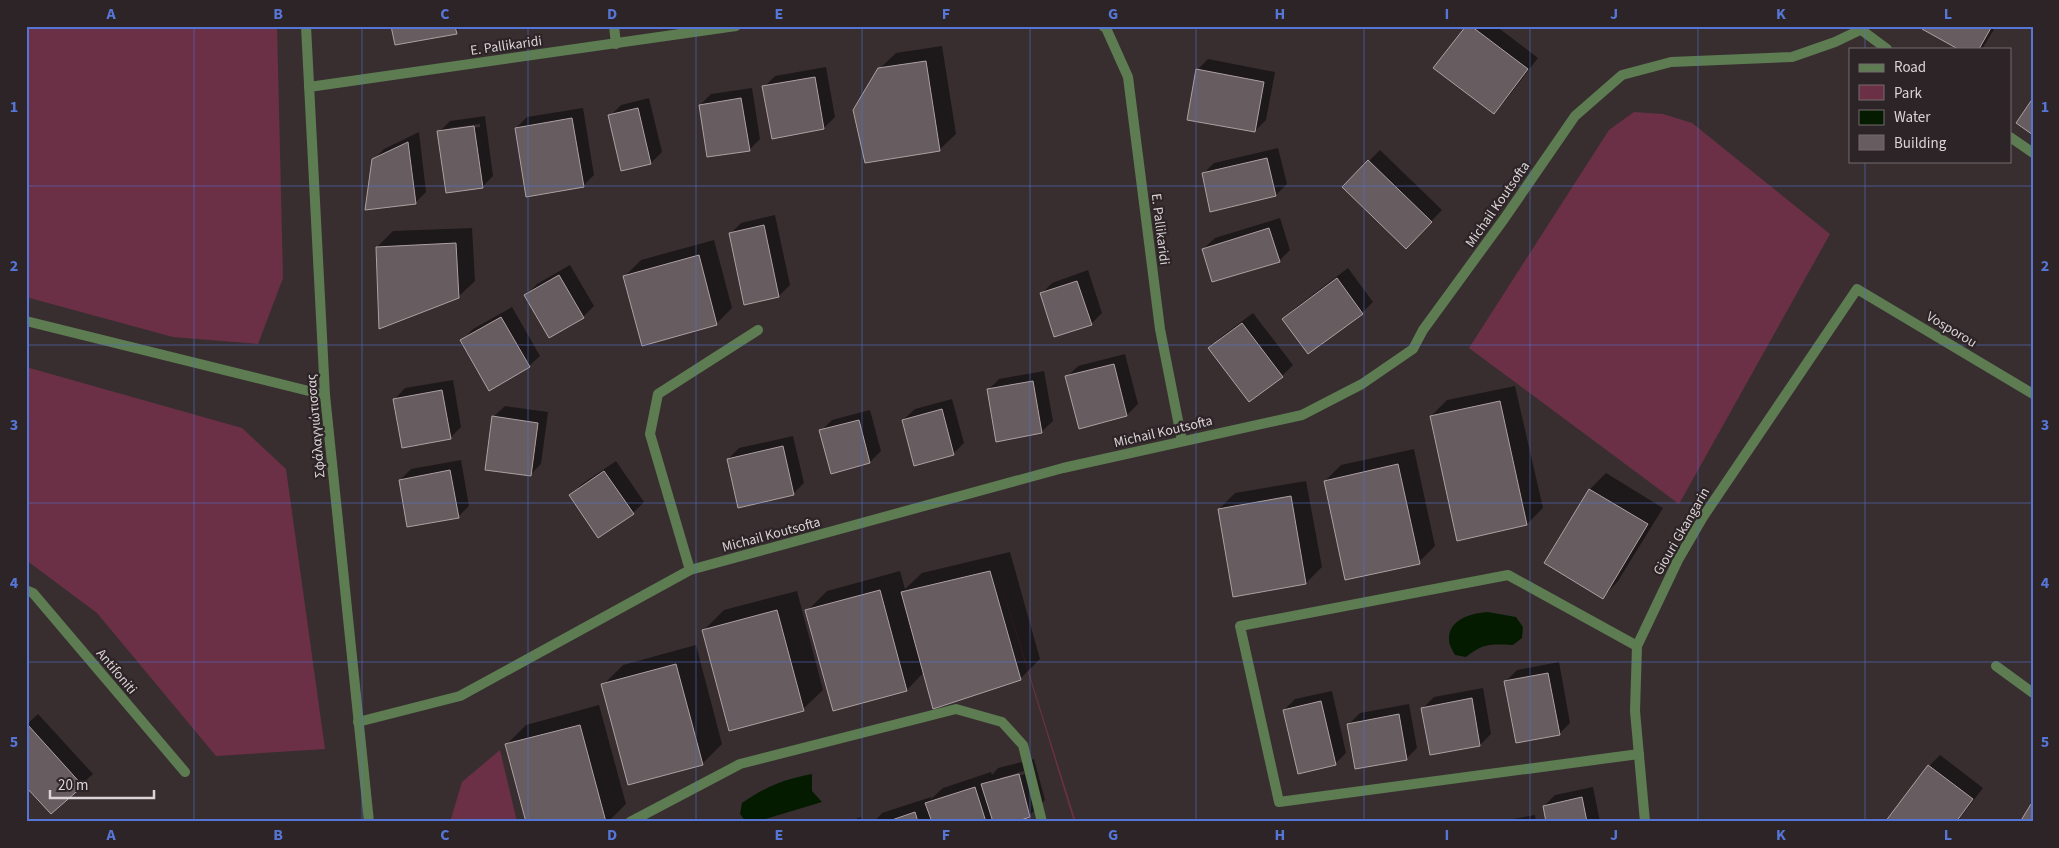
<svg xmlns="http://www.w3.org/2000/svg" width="2059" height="848" viewBox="0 0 2059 848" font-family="'Source Sans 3',sans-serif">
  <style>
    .green { fill: #6c3046 }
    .water { fill: #051b00 }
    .shadow { fill: #0007; fill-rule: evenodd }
    .building { fill: #675c5f; stroke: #ada0a3 }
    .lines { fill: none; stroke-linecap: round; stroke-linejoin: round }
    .service { stroke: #5d7c52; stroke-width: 10 }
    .minor { stroke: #5d7c52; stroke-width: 10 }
    .tertiary { stroke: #5d7c52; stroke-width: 10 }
    .grid { fill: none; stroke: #5676d7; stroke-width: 1; stroke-opacity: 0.55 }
    .labels { text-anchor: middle; stroke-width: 4.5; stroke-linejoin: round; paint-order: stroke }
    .street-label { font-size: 14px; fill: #dbd4d6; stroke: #2d2427 }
    .neatline { fill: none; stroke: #5676d7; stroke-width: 2 }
    .grid-label { font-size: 16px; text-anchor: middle; font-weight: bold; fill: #5676d7 }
  </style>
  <rect width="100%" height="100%" fill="#382e30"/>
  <!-- green -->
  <g class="green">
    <polygon points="26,26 277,26 283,278 258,344 173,337 26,297"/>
    <polygon points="1634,112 1663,114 1692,123 1830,234 1679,504 1469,348 1609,130"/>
    <polygon points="26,367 242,428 286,469 325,749 216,756 97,613 26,560"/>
    <polygon points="988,542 1076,822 1074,822"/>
    <polygon points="500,750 517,822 450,822 462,782"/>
  </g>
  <!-- water -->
  <g class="water">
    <path d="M1488,612L1516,617L1523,627L1522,638L1513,645C1491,644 1483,643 1466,657L1455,655C1453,651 1449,645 1449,640C1448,619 1472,613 1488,612Z"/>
    <path d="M812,774V791L822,802L755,822H746L740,814L742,803C767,786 782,780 812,774Z"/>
  </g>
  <!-- shadow -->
  <g class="shadow">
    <polygon points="393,26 462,26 456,32"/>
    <polygon points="1467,26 1496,26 1538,58 1505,101 1494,112"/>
    <polygon points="1925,26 1996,26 1982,49 1961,49"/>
    <polygon points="942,46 956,134 940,149 879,69 896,53"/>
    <polygon points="1208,59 1275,72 1266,120 1255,131 1197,70"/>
    <polygon points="826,67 835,117 824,128 764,87 775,76"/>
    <polygon points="752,88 760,139 749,150 700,105 711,94"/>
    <polygon points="649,98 662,152 651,163 610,116 621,105"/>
    <polygon points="583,108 594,175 583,186 516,128 527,117"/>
    <path d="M485,116L493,176L482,187L439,132L450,121ZM480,124V127L449,131V128Z"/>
    <polygon points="419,132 426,192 415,203 373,160 384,149"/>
    <polygon points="1278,148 1287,184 1276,195 1203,174 1214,163"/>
    <polygon points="1380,150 1442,210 1406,247 1343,187"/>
    <polygon points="775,215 790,285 779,296 730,234 741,223"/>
    <polygon points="1280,218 1290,250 1279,261 1203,249 1215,238"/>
    <polygon points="472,228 475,281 458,297 377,247 393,231"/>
    <polygon points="714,240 732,308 716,324 625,276 641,260"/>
    <polygon points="570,265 594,306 583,317 526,295 537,284"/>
    <polygon points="1348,268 1373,302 1362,313 1284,319 1295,308"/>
    <polygon points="1088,270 1102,313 1091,324 1041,294 1052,283"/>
    <polygon points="512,307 540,356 529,366 462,340 473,329"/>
    <polygon points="1253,313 1293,365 1282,376 1210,348 1221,337"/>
    <polygon points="1125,354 1138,404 1127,415 1067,377 1078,366"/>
    <polygon points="1044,371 1053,421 1041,432 988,390 999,379"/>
    <polygon points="453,380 461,427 450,438 394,400 405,388"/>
    <polygon points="1515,386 1543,508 1527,524 1431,416 1447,400"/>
    <polygon points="952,399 964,443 953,454 903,420 915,409"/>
    <polygon points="505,406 548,412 541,464 530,475 493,417"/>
    <polygon points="870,410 881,451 870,462 821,431 832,420"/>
    <polygon points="793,436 804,483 793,494 728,459 739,448"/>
    <polygon points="1414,449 1435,546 1419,562 1325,481 1341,465"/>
    <polygon points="461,460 469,506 458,517 400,480 411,469"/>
    <polygon points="616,461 644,502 633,513 571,495 582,484"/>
    <polygon points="1606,473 1663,508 1618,581 1603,597 1546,562 1590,489"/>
    <polygon points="1306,481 1322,567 1306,583 1219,509 1235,493"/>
    <polygon points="1010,552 1040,659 1020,679 924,672 907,690 807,611 827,591 900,571 905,589 922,573"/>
    <polygon points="797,591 823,690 803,709 704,630 724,610"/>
    <polygon points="696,645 722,744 702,764 603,685 623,665"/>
    <polygon points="1559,662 1570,723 1559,734 1506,681 1517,670"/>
    <polygon points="1483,688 1491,734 1480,745 1431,754 1423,708 1434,697"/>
    <polygon points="1332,691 1346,753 1335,764 1284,710 1295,699"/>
    <polygon points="1409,704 1417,748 1406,759 1349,724 1360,713"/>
    <polygon points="599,705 626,804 608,822 527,822 506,745 526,725"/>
    <polygon points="38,714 93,774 51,812 26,785 26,725"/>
    <polygon points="1940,755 1983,788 1957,822 1887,822 1929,766"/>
    <path d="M1034,759L1045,800L1029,816L1011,822H874L882,813L931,797V799L943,788L991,772L992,775L998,768ZM1024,771L1025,774L1000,780V778Z"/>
    <polygon points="1593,787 1600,822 1547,822 1544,806 1555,795"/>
    <polygon points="1535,815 1536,822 1497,822"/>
    <polygon points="861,817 862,822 848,822"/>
  </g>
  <!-- building -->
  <g class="building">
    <polygon points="391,26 455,26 457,34 395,45"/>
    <polygon points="1466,26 1471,26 1528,69 1494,114 1433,68"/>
    <polygon points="1924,26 1992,26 1979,49 1958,49 1922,29"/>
    <polygon points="926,61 940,151 865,163 853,110 878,68"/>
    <polygon points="1196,69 1264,82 1255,132 1187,120"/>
    <polygon points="815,77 824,129 772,139 762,86"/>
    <polygon points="741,98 750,151 707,157 699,105"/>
    <polygon points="2033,98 2033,135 2016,123"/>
    <polygon points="638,108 651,164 621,171 608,115"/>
    <polygon points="572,118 584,187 526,197 515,128"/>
    <polygon points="474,126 483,188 446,193 437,131"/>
    <polygon points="408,142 416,204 365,210 372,159"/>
    <polygon points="1267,158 1276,196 1210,212 1202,173"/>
    <polygon points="1368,160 1432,222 1406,249 1342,187"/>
    <polygon points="764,225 779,297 744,305 729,233"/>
    <polygon points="1269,228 1280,262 1212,282 1202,249"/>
    <polygon points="456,243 459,298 379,329 376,247"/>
    <polygon points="699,255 717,325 642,346 623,276"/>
    <polygon points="559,275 584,318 549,338 524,295"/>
    <polygon points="1337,278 1363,314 1308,354 1282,319"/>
    <polygon points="1077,281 1092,325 1054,337 1040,293"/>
    <polygon points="501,317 530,367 489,391 460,340"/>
    <polygon points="1242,323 1283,377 1249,402 1208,348"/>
    <polygon points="1114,364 1127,416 1079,429 1065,376"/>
    <polygon points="1033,381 1042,433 996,442 987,389"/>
    <polygon points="442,390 451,439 402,448 393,399"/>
    <polygon points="1500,401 1527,525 1457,541 1430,416"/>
    <polygon points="942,409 954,455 914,466 902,420"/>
    <polygon points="492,416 538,423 531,476 485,470"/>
    <polygon points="859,420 870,463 831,474 819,430"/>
    <polygon points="783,446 794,495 738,508 727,459"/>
    <polygon points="1398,464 1420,564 1345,580 1324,481"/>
    <polygon points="450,470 459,518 407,527 399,480"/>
    <polygon points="604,471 634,514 598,538 569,495"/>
    <polygon points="1589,489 1648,524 1603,599 1544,563"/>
    <polygon points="1291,496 1306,584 1233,597 1218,509"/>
    <polygon points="990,571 1021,680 933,709 901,592"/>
    <polygon points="880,590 907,691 833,711 805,610"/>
    <polygon points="777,610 804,711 729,731 702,630"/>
    <polygon points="676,664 703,765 628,785 601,684"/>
    <polygon points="1548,673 1560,735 1516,743 1504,681"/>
    <polygon points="1472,698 1480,746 1430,755 1421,708"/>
    <polygon points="1321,701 1336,765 1298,774 1283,710"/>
    <polygon points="1399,714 1407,760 1355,769 1347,724"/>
    <polygon points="27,724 83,786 51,814 26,787"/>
    <polygon points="580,725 606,822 526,822 505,744"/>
    <polygon points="1928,765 1973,799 1956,822 1885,822"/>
    <polygon points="1019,774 1030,817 1015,822 993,822 981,784"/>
    <polygon points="975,787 986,822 932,822 925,803"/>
    <polygon points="1582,797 1587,822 1546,822 1543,806"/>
    <polygon points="2031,804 2033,805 2033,822 2020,822"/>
    <polygon points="915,812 918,822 886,822"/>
  </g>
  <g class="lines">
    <!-- service -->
    <g class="service">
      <polyline points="1637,646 1508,575 1240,626 1279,802 1639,754"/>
      <polyline points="630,822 740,764 956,709 1002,722 1023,745 1042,822"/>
    </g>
    <!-- minor -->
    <g class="minor">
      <polyline points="614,26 616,44"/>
      <polyline points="1103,26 1106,28 1128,77 1160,329 1182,441"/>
      <polyline points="1856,26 1887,49"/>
      <polyline points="309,87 736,26"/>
      <polyline points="2010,137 2033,153"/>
      <polyline points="26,321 325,395"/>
      <polyline points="690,570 650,434 658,394 758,330"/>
      <polyline points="26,590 33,593 185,772"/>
      <polyline points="1996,666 2033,693"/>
      <polyline points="358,722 460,696 690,570 1063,468 1302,415 1362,384 1413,349 1423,330 1504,219 1575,116 1622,75 1671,62 1792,57 1835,42 1860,30 1863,26"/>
      <polyline points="1645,822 1635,711 1637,646 1678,560 1703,517 1857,289 2033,394"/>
    </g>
    <!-- tertiary -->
    <polyline class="tertiary" points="306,26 325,395 369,822"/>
  </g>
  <!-- grid -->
  <path class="grid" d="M194,26V822M362,26V822M528,26V822M696,26V822M862,26V822M1030,26V822M1196,26V822M1364,26V822M1530,26V822M1698,26V822M1865,26V49M1865,161V822M26,186H2033M26,345H2033M26,503H2033M26,662H2033"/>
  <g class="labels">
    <!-- street labels -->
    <g class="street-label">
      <text transform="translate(506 45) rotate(-8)" y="5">E. Pallikaridi</text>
      <text transform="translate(1497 204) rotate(-55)" y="5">Michail Koutsofta</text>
      <text transform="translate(1161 229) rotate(83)" y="5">E. Pallikaridi</text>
      <text transform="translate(1952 329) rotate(31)" y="5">Vosporou</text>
      <text transform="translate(315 426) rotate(-95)" y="5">Σφάλαγγιώτισσας</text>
      <text transform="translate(1163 431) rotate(-13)" y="5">Michail Koutsofta</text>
      <text transform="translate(1681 531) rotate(-60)" y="5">Giouri Gkangarin</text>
      <text transform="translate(771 534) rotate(-15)" y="5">Michail Koutsofta</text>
      <text transform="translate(117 671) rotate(50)" y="5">Antifoniti</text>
    </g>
  </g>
  <!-- border -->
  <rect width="2059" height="848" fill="none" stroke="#2d2427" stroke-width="55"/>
  <!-- legend -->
  <rect x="1849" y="48" width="162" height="115" fill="#2d2427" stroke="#736a6d"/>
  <rect x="1859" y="64" width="25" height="8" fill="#5d7c52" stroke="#736a6d"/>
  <text x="1894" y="72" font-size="15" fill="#dbd4d6">Road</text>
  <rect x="1859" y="85" width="25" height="15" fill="#6c3046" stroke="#736a6d"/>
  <text x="1894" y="98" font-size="15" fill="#dbd4d6">Park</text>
  <rect x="1859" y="110" width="25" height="15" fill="#051b00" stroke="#736a6d"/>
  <text x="1894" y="122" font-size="15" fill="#dbd4d6">Water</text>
  <rect x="1859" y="135" width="25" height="15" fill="#675c5f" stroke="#736a6d"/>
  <text x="1894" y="148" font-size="15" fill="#dbd4d6">Building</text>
  <!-- scale -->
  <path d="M50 790v8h104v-8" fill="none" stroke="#dbd4d6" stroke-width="2.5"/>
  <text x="58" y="790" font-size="15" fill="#dbd4d6" stroke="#2d2427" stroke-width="4" paint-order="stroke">20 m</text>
  <rect x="28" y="28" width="2004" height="792" class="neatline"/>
  <g class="grid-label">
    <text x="111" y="19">A</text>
    <text x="278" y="19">B</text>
    <text x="445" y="19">C</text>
    <text x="612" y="19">D</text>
    <text x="779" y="19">E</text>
    <text x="946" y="19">F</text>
    <text x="1113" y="19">G</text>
    <text x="1280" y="19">H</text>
    <text x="1447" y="19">I</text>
    <text x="1614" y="19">J</text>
    <text x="1781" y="19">K</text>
    <text x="1948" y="19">L</text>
    <text x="14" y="112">1</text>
    <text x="2045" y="112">1</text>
    <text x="14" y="271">2</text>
    <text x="2045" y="271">2</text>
    <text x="14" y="430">3</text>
    <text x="2045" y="430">3</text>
    <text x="14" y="588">4</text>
    <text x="2045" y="588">4</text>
    <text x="14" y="747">5</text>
    <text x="2045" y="747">5</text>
    <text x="111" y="840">A</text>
    <text x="278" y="840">B</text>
    <text x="445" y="840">C</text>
    <text x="612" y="840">D</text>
    <text x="779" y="840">E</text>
    <text x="946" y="840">F</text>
    <text x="1113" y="840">G</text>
    <text x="1280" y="840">H</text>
    <text x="1447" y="840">I</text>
    <text x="1614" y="840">J</text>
    <text x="1781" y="840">K</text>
    <text x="1948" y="840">L</text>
  </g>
</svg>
